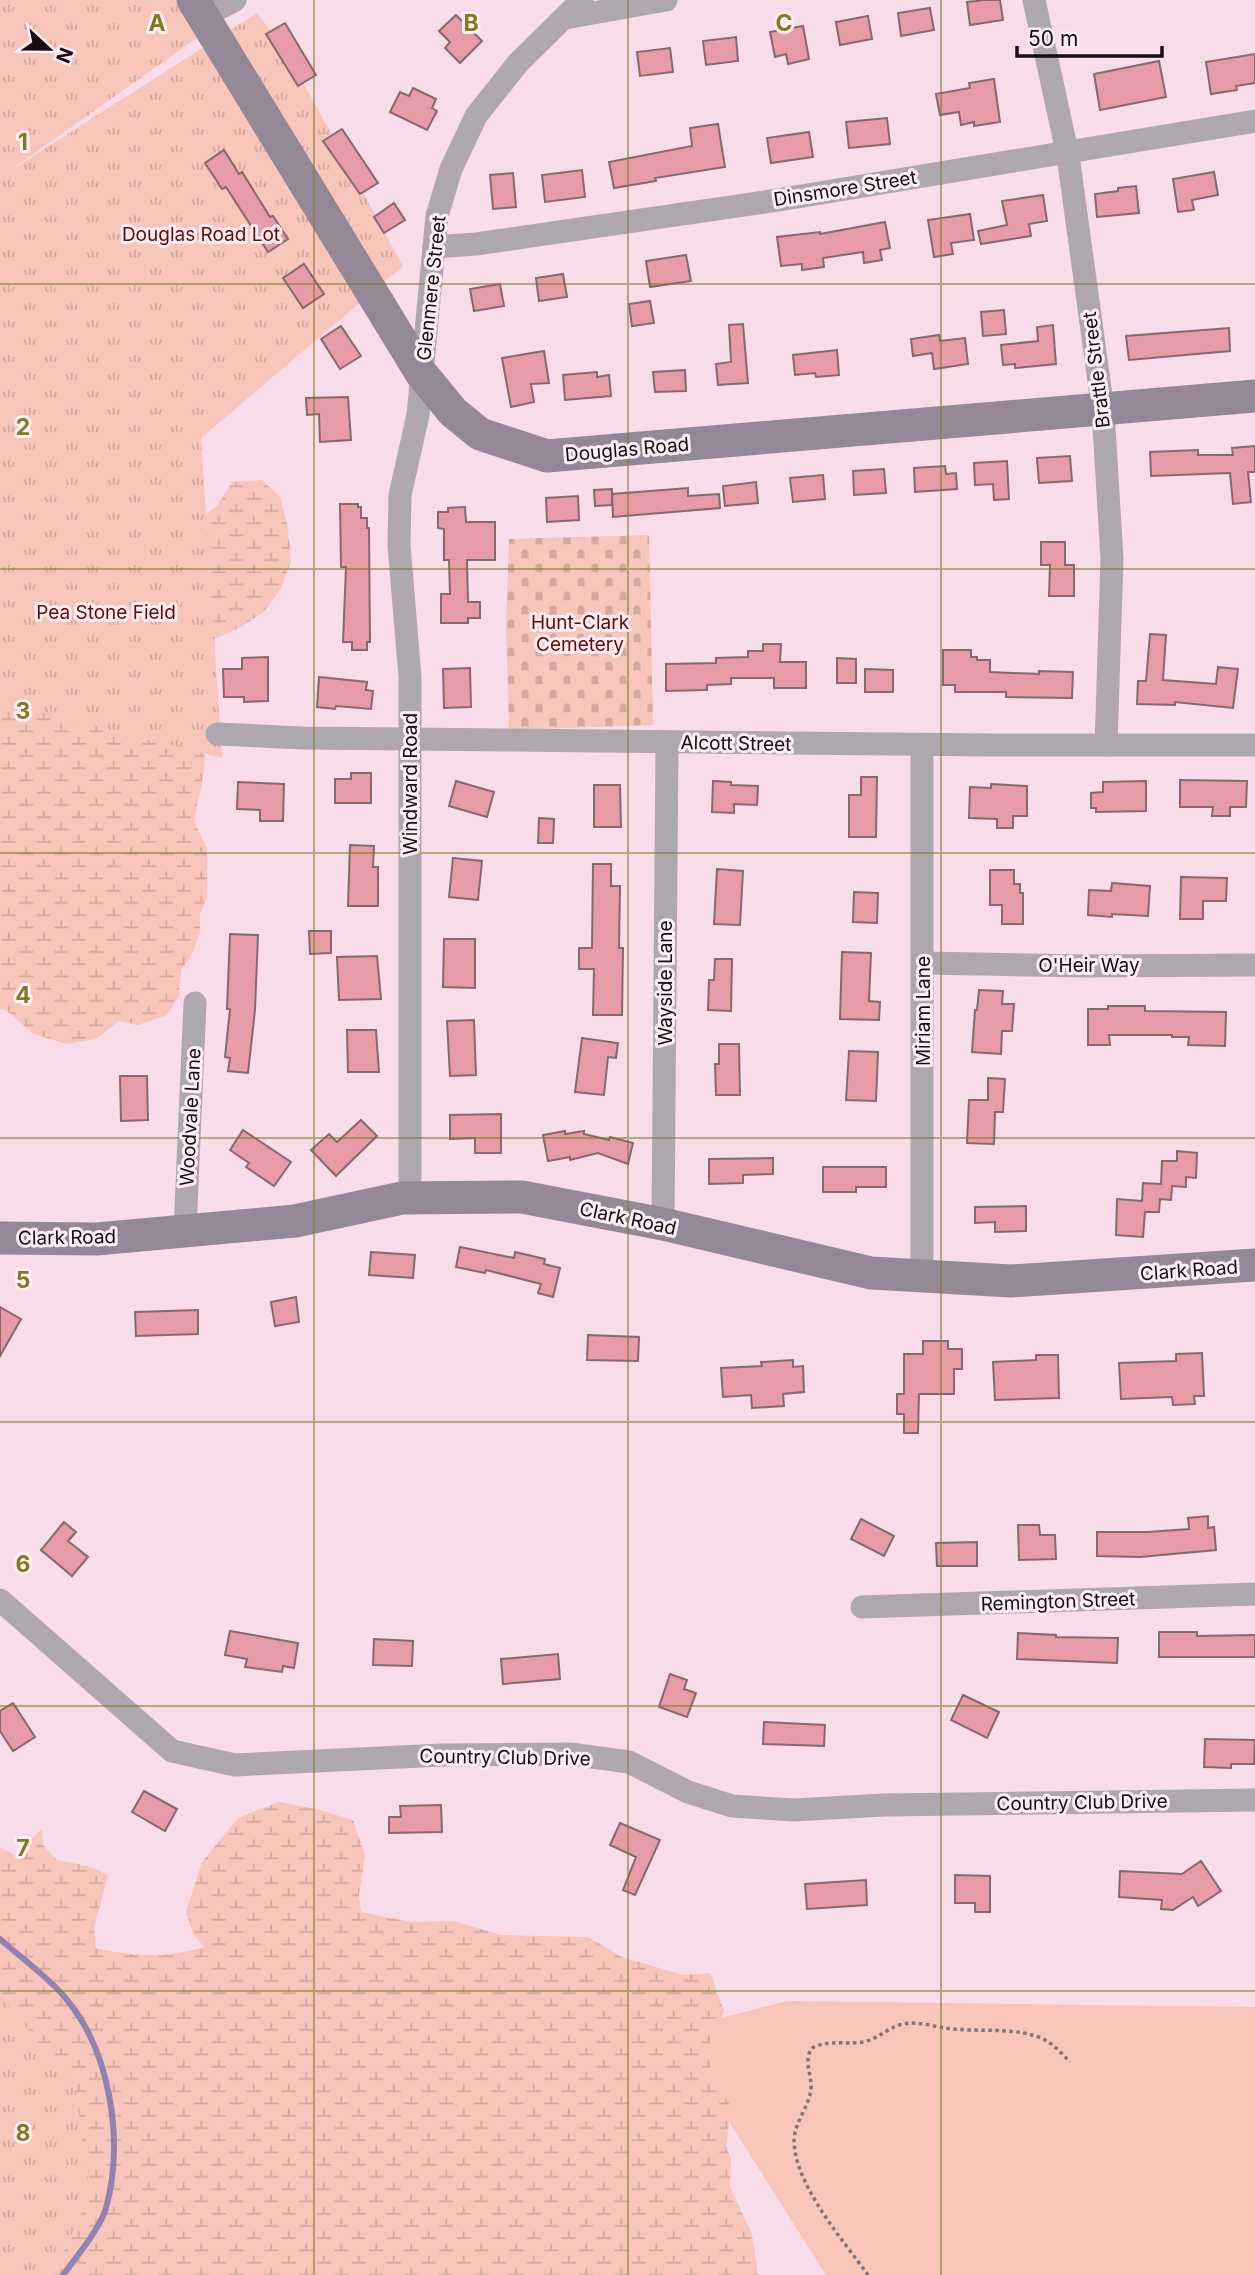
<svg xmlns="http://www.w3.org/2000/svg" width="1255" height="2275" viewBox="0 0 1255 2275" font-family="Inter,sans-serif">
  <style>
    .grass { fill: #f7c5ba }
    .wetland { fill: url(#wetland-marsh) }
    .cemetery { fill: url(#cemetery-stones) }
    .park { fill: url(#park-tufts) }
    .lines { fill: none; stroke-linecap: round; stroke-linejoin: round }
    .stream { stroke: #9282b1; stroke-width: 6 }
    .building { fill: #e69ba7; stroke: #85696d; stroke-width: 2 }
    .path { stroke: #85727c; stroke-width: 3.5; stroke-dasharray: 3.5 3.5; stroke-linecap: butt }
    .street { stroke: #afa7b0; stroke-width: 23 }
    .secondary { stroke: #948896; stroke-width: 33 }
    .grid { fill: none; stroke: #807a20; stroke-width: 2; stroke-opacity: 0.55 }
    .labels { text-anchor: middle; stroke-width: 6; stroke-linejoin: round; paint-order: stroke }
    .street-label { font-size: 19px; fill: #150c11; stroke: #feedf5 }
    .park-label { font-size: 19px; fill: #610b00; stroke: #feedf5 }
    .grid-label { font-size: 23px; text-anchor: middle; font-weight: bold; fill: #807a20; stroke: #feedf5; stroke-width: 6; stroke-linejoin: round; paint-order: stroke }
  </style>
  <defs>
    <pattern id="wetland-marsh" width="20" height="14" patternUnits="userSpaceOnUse" patternTransform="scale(1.75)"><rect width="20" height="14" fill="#f7c5ba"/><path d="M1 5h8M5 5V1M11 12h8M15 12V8" fill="none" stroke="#d3a89f"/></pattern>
    <pattern id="cemetery-stones" width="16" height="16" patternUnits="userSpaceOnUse" patternTransform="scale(1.75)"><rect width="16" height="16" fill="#f7c5ba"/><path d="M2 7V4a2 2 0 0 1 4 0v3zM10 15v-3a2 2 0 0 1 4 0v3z" fill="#d3a89f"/></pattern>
    <pattern id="park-tufts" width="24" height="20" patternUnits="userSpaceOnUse" patternTransform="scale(1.75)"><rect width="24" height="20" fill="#f7c5ba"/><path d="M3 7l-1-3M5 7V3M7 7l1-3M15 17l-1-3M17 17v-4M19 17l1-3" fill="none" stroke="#d3a89f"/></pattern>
  </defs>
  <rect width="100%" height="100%" fill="#f8dcea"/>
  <!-- grass -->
  <polygon class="grass" points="788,2001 1255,2007 1255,2275 826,2275 690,2060 697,2024"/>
  <!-- wetland -->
  <g class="wetland">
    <polygon points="262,480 280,497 288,528 291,562 281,588 265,611 241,627 208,642 204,772 194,821 207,849 207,897 200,914 200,932 192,954 181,970 179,996 167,1015 138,1025 119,1021 96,1039 66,1044 34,1034 6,1010 0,1009 0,528 185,529 217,506 232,482"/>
    <path d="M279,1802L316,1809L353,1820L365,1855L359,1895L361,1912L411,1922L453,1921L501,1935L588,1937L622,1957L683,1975L710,1973L724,2011L706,2051L715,2083L731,2106L726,2147L731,2159L730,2187L752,2234L758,2275H0V1847L14,1855L42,1829L43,1845L57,1860L88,1866L108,1875L94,1928L96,1948C132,1957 168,1958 204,1947L193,1933L186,1912L202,1862L238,1818Z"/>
  </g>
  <!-- cemetery -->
  <polygon class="cemetery" points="649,535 653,725 509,730 506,626 509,539"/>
  <!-- park -->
  <g class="park">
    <polygon points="0,0 175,0 197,38 5,174 257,13 285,49 403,266 201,438 222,758 0,702"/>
    <polygon points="0,1996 75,2086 90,2195 61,2258 34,2275 0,2275"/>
  </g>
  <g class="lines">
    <!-- stream -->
    <path class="stream" d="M0,1939C20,1957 52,1980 67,2000C111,2053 124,2142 106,2208C101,2227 75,2259 63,2275"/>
  </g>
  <!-- building -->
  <g class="building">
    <polygon points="985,0 1000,0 1003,20 970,25 967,2"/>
    <polygon points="930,8 934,30 901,36 898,13"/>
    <polygon points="456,15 482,41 460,63 445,48 450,42 439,31"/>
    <polygon points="868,16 872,39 840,45 836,22"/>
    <polygon points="285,23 316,75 298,86 266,34"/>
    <polygon points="803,26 809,59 788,64 786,54 775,57 770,32"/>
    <polygon points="736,37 738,61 706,65 703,41"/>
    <polygon points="670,48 673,72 640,76 637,52"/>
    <polygon points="1255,54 1255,83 1236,86 1237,90 1211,94 1206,62"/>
    <polygon points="1159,61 1166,97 1100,110 1094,74"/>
    <polygon points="994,79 1000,122 974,126 974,122 961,125 959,112 940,115 936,94 970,88 969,83"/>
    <polygon points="413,88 436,99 432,108 437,111 427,130 390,112 400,92 409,96"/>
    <polygon points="887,118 890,144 849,148 846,122"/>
    <polygon points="718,124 725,167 655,178 656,181 614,188 609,162 692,146 690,128"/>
    <polygon points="342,129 378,183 360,194 323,141"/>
    <polygon points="809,132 813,157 771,163 767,138"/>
    <polygon points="224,150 239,174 242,172 270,217 273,216 288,239 268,252 226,187 222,189 205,163"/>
    <polygon points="582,170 585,197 545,202 542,175"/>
    <polygon points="1214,172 1218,195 1192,200 1194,210 1178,212 1173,179"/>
    <polygon points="513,173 516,207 493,209 490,175"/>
    <polygon points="1136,186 1139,213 1097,217 1095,194 1118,191 1118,188"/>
    <polygon points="1043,195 1047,221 1029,224 1031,236 981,244 978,231 1007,225 1002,201"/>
    <polygon points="394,203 405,220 384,233 374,217"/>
    <polygon points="970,214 974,240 951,243 953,254 934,257 928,220"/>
    <polygon points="885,222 890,248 880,250 882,260 864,263 863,252 823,258 824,267 802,270 802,264 781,266 777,237 820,232 820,234"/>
    <polygon points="686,255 691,281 650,287 646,261"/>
    <polygon points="304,264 324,294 303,308 283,278"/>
    <polygon points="563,274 567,297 539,301 536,278"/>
    <polygon points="500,284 504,306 474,311 470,289"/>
    <polygon points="650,301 654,323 632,326 629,304"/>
    <polygon points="1004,310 1006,334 983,336 981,312"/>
    <polygon points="743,324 748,383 718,385 716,364 731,362 729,325"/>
    <polygon points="1053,325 1056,364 1015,368 1015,364 1003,365 1001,345 1038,341 1037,327"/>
    <polygon points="341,326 361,356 340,369 321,339"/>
    <polygon points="1229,328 1230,351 1129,360 1126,336"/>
    <polygon points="939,335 940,341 965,338 968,364 934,369 932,353 913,356 911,339"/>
    <polygon points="837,350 839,375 816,377 815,373 795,375 793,355"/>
    <polygon points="544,351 549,383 531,384 534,402 511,407 502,358"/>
    <polygon points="685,370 686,391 655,392 653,372"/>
    <polygon points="597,372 597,377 609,375 611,396 565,400 563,375"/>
    <polygon points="348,397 351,440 320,442 319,414 307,415 306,398"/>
    <polygon points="1255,446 1255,472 1248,472 1251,502 1233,504 1230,473 1151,476 1150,452 1198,450 1198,455 1233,455 1232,448"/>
    <polygon points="1070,456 1072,481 1039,483 1037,458"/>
    <polygon points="1007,461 1009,499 994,500 993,484 975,485 974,463"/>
    <polygon points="945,466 946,474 956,473 957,489 915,492 914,468"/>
    <polygon points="884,469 886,493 854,495 853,471"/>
    <polygon points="823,475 825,499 793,502 790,478"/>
    <polygon points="756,482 758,503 725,506 723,486"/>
    <polygon points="688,488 688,496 719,494 720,508 613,517 612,494"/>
    <polygon points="612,489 612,505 595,506 594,490"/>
    <polygon points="578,496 579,520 547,522 546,498"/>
    <polygon points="340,504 358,504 358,507 361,507 361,518 367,518 367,528 369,528 370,642 367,642 367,650 352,650 352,642 343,642 346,567 341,567"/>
    <polygon points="465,507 466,522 495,522 495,560 467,560 468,602 480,602 480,618 468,618 468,623 441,623 441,594 450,594 449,560 444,560 444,529 438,528 438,512 448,512 448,508"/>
    <polygon points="1041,542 1065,542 1065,565 1074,565 1074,596 1049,596 1050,565 1041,565"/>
    <polygon points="1150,634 1166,635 1163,680 1216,684 1218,667 1238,669 1233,708 1175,702 1175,705 1137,704 1138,681 1146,681"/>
    <polygon points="763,644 781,644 780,662 806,662 806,688 774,688 774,678 731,678 731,684 707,685 707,690 666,691 666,664 716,663 716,658 748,657 748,651 763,651"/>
    <polygon points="943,650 971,650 971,657 977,657 977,660 990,660 990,672 1039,674 1039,671 1073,672 1072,698 1006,697 1006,692 955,692 955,685 943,685"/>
    <polygon points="268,657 268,701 244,702 244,697 224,697 223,669 242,669 242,658"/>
    <polygon points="837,658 856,659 856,683 837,683"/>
    <polygon points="470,668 471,707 444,708 443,669"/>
    <polygon points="865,669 893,670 893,692 865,692"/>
    <polygon points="319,677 367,682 366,690 373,691 371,709 336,706 335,709 317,707"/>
    <polygon points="351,773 371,773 371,803 335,803 335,779 351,779"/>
    <polygon points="861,777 877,777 876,837 849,837 849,795 861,795"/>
    <polygon points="1180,780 1247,781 1246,807 1230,807 1230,816 1212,816 1213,807 1180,807"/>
    <polygon points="456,781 494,792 487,817 449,806"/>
    <polygon points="713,781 731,782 731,785 758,786 757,805 734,804 734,813 712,812"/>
    <polygon points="1146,781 1146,811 1096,812 1096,808 1091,808 1091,793 1103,792 1103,782"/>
    <polygon points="238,782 284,784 283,821 260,821 260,810 237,809"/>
    <polygon points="991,784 1027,786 1027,816 1013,816 1013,828 997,828 997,819 969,818 970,787 991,788"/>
    <polygon points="594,785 620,785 621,827 594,827"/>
    <polygon points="539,818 554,819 553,843 538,843"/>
    <polygon points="350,845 374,846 373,867 378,867 378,906 348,906"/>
    <polygon points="453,858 482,861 478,900 449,897"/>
    <polygon points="593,864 611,864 611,886 620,886 619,948 623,948 622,1015 593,1015 594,969 579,969 579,948 592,948"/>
    <polygon points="717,869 743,871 740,925 714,924"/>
    <polygon points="990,870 1014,870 1014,884 1020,884 1020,893 1023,893 1023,924 1002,924 1002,905 990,905"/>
    <polygon points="1181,877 1227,878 1226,901 1203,901 1203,919 1180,919"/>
    <polygon points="1112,883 1150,886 1148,916 1112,914 1112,917 1088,915 1089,890 1111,891"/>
    <polygon points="854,892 878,893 877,923 853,922"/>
    <polygon points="309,931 331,931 331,953 310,954"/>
    <polygon points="230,934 258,935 255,1010 248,1073 228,1071 230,1058 225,1057 230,1009 227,1009"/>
    <polygon points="444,939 475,939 475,988 443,987"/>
    <polygon points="842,952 871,953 869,1001 880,1002 879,1020 840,1019"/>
    <polygon points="377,956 381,999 339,1000 337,957"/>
    <polygon points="715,959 732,959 731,1011 708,1010 709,980 714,980"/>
    <polygon points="979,990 1003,991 1002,1004 1014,1004 1012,1031 1002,1031 1001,1054 972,1052 975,1010 977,1010"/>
    <polygon points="1108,1006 1145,1006 1145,1011 1226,1012 1225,1046 1188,1045 1189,1037 1172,1037 1172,1035 1109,1035 1110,1045 1088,1045 1088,1009 1108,1009"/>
    <polygon points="474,1020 476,1075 450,1076 447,1021"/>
    <polygon points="347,1030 376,1030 379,1072 348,1072"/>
    <polygon points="582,1038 618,1043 616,1058 608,1057 604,1095 575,1092"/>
    <polygon points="719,1044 739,1044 740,1095 716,1095 715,1064 719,1064"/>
    <polygon points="849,1051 878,1052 876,1101 846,1100"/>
    <polygon points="120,1076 147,1076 148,1120 121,1121"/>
    <polygon points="988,1078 1005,1079 1003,1112 995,1112 994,1144 967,1143 969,1100 988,1100"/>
    <polygon points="501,1114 501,1153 475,1153 475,1138 450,1139 450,1115"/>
    <polygon points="361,1120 377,1136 336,1176 311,1150 329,1134 337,1142"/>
    <polygon points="243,1130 291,1162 274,1186 246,1167 249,1163 230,1150"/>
    <polygon points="565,1131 565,1134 584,1131 584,1134 609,1140 610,1137 633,1143 628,1164 598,1153 570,1160 570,1157 548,1161 543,1135"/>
    <polygon points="1177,1151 1197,1153 1196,1178 1186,1177 1186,1187 1172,1186 1171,1200 1160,1199 1159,1212 1145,1212 1143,1237 1116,1235 1117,1199 1142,1201 1143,1183 1161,1184 1162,1161 1177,1161"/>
    <polygon points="773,1158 773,1174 743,1175 743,1183 709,1184 709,1159"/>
    <polygon points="823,1167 886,1167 886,1187 856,1187 856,1192 823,1192"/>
    <polygon points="1026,1206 1026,1231 995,1232 995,1222 975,1223 975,1207"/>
    <polygon points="460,1247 514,1258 515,1252 545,1259 544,1264 560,1268 553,1297 538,1293 541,1284 486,1270 485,1273 456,1267"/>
    <polygon points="371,1252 415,1255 413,1278 369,1275"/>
    <polygon points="296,1297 299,1322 275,1326 271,1302"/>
    <polygon points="0,1307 21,1319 0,1356"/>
    <polygon points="198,1310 198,1334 136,1336 135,1312"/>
    <polygon points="588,1335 639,1337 638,1361 587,1360"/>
    <polygon points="923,1341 948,1341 948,1349 962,1349 962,1369 954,1369 954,1394 919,1394 918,1433 904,1433 904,1414 897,1414 897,1394 904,1394 904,1354 923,1354"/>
    <polygon points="1202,1353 1204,1396 1194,1396 1195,1404 1173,1405 1172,1397 1121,1399 1119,1363 1176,1361 1176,1354"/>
    <polygon points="1036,1355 1058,1355 1059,1398 995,1400 993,1362 1036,1360"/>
    <polygon points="793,1360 793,1367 803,1366 804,1392 783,1394 784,1406 752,1408 751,1395 723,1397 721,1368 762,1366 761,1362"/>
    <polygon points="1208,1516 1208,1528 1214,1527 1216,1550 1140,1557 1097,1556 1097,1532 1148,1532 1189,1529 1188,1518"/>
    <polygon points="861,1519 894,1536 884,1556 851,1539"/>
    <polygon points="64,1522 76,1532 68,1541 88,1557 72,1576 41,1550"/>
    <polygon points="1018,1525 1039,1525 1040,1535 1055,1535 1056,1559 1019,1560"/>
    <polygon points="977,1542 977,1566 937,1566 936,1543"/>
    <polygon points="230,1631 298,1643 294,1668 283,1666 282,1672 245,1667 247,1659 225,1655"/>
    <polygon points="1159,1632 1197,1632 1197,1636 1255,1635 1255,1657 1159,1657"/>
    <polygon points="1018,1633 1056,1635 1056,1637 1118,1638 1117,1663 1017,1659"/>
    <polygon points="374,1639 413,1641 412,1666 373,1665"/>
    <polygon points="558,1654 560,1679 503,1684 501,1659"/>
    <polygon points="670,1674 687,1680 684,1689 696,1693 687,1717 659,1707"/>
    <polygon points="963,1695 999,1712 987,1738 951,1720"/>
    <polygon points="13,1703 35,1737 13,1751 0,1731 0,1711"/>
    <polygon points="764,1722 825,1725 824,1746 763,1744"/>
    <polygon points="1205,1739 1255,1740 1254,1764 1231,1764 1231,1768 1204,1767"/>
    <polygon points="144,1791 177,1809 165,1831 132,1812"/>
    <polygon points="441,1805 442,1832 389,1833 389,1817 401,1817 400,1806"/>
    <polygon points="620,1823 660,1840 635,1895 623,1890 636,1857 610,1845"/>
    <polygon points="1201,1861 1221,1891 1198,1906 1193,1897 1173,1910 1161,1909 1162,1900 1119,1897 1120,1871 1182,1874"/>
    <polygon points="955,1875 990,1876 990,1912 975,1912 975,1903 955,1903"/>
    <polygon points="866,1880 867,1905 807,1909 805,1884"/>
  </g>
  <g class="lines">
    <!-- path -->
    <path class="path" d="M868,2275C843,2240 794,2184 794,2140C795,2121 809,2107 811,2089C812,2074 803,2061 812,2048C829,2039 846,2045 864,2042C879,2038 889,2027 903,2024C917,2021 932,2026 945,2028C977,2033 1011,2026 1041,2038C1053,2043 1061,2053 1070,2062"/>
    <!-- street -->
    <g class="street">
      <polyline points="1034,0 1068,156 1103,410 1112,559 1106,745"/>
      <polyline points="203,17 235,0"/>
      <polyline points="565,18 666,0"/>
      <polyline points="434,247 476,244 778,200 1255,121"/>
      <polyline points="217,734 303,738 993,745 1255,745"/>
      <polyline points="922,745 922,1277"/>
      <polyline points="923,963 1083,966 1255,965"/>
      <polyline points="410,1198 410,677 399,545 400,495 418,415 437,216 451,169 476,116 518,63 582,0"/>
      <polyline points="663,1224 667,742"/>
      <polyline points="185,1230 195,1003"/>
      <polyline points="0,1600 172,1751 235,1765 442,1755 570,1754 629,1762 688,1792 732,1806 794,1810 884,1805 1255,1800"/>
      <polyline points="862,1607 1255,1594"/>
    </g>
    <!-- secondary -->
    <g class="secondary">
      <polyline points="193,0 421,373 453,412 480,434 547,456 1255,396"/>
      <polyline points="0,1238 97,1239 295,1221 402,1198 522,1197 663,1224 871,1273 1011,1281 1255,1265"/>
    </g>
  </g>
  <!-- grid -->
  <path class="grid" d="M314,0V2275M628,0V2275M941,0V2275M0,284H1255M0,569H1255M0,853H1255M0,1138H1255M0,1422H1255M0,1706H1255M0,1991H1255"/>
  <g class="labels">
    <!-- street labels -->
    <g class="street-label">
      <text transform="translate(845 188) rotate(-9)" y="7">Dinsmore Street</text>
      <text transform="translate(431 288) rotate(-84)" y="7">Glenmere Street</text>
      <text transform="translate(1096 370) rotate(-97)" y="7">Brattle Street</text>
      <text transform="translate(627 449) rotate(-5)" y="7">Douglas Road</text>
      <text transform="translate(736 743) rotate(1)" y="7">Alcott Street</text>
      <text transform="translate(410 784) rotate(-90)" y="7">Windward Road</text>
      <text x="1089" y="972">O'Heir Way</text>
      <text transform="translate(665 983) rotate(-90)" y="7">Wayside Lane</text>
      <text transform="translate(923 1011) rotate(-90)" y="7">Miriam Lane</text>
      <text transform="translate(190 1117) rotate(-87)" y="7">Woodvale Lane</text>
      <text transform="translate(628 1218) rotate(12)" y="7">Clark Road</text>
      <text transform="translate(67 1237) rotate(-1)" y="7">Clark Road</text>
      <text transform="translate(1189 1270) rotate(-4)" y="7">Clark Road</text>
      <text transform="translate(1058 1601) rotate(-2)" y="7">Remington Street</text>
      <text transform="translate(505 1757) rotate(1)" y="7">Country Club Drive</text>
      <text transform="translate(1082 1802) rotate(-1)" y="7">Country Club Drive</text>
    </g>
    <!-- park labels -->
    <g class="park-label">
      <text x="201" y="241">Douglas Road Lot</text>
      <text x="106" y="619">Pea Stone Field</text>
      <text x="580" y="629">Hunt-Clark<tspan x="580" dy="22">Cemetery</tspan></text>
    </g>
  </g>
  <g class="grid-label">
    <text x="157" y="31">A</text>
    <text x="471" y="31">B</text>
    <text x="784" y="31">C</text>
    <text x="23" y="150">1</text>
    <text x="23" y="435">2</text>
    <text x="23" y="719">3</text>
    <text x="23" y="1003">4</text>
    <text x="23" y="1288">5</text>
    <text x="23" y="1572">6</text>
    <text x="23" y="1856">7</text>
    <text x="23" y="2141">8</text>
  </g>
  <!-- north arrow -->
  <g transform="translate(49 49) rotate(112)" stroke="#feedf5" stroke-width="5" paint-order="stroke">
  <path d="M0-5L12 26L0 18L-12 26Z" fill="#150c11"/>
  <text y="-10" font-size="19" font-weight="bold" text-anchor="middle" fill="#150c11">N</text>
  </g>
  <!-- scale -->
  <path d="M1017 46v10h145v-10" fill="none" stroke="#150c11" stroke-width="3.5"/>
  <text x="1028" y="46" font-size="21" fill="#150c11" stroke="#feedf5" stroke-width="5" paint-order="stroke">50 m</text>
</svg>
